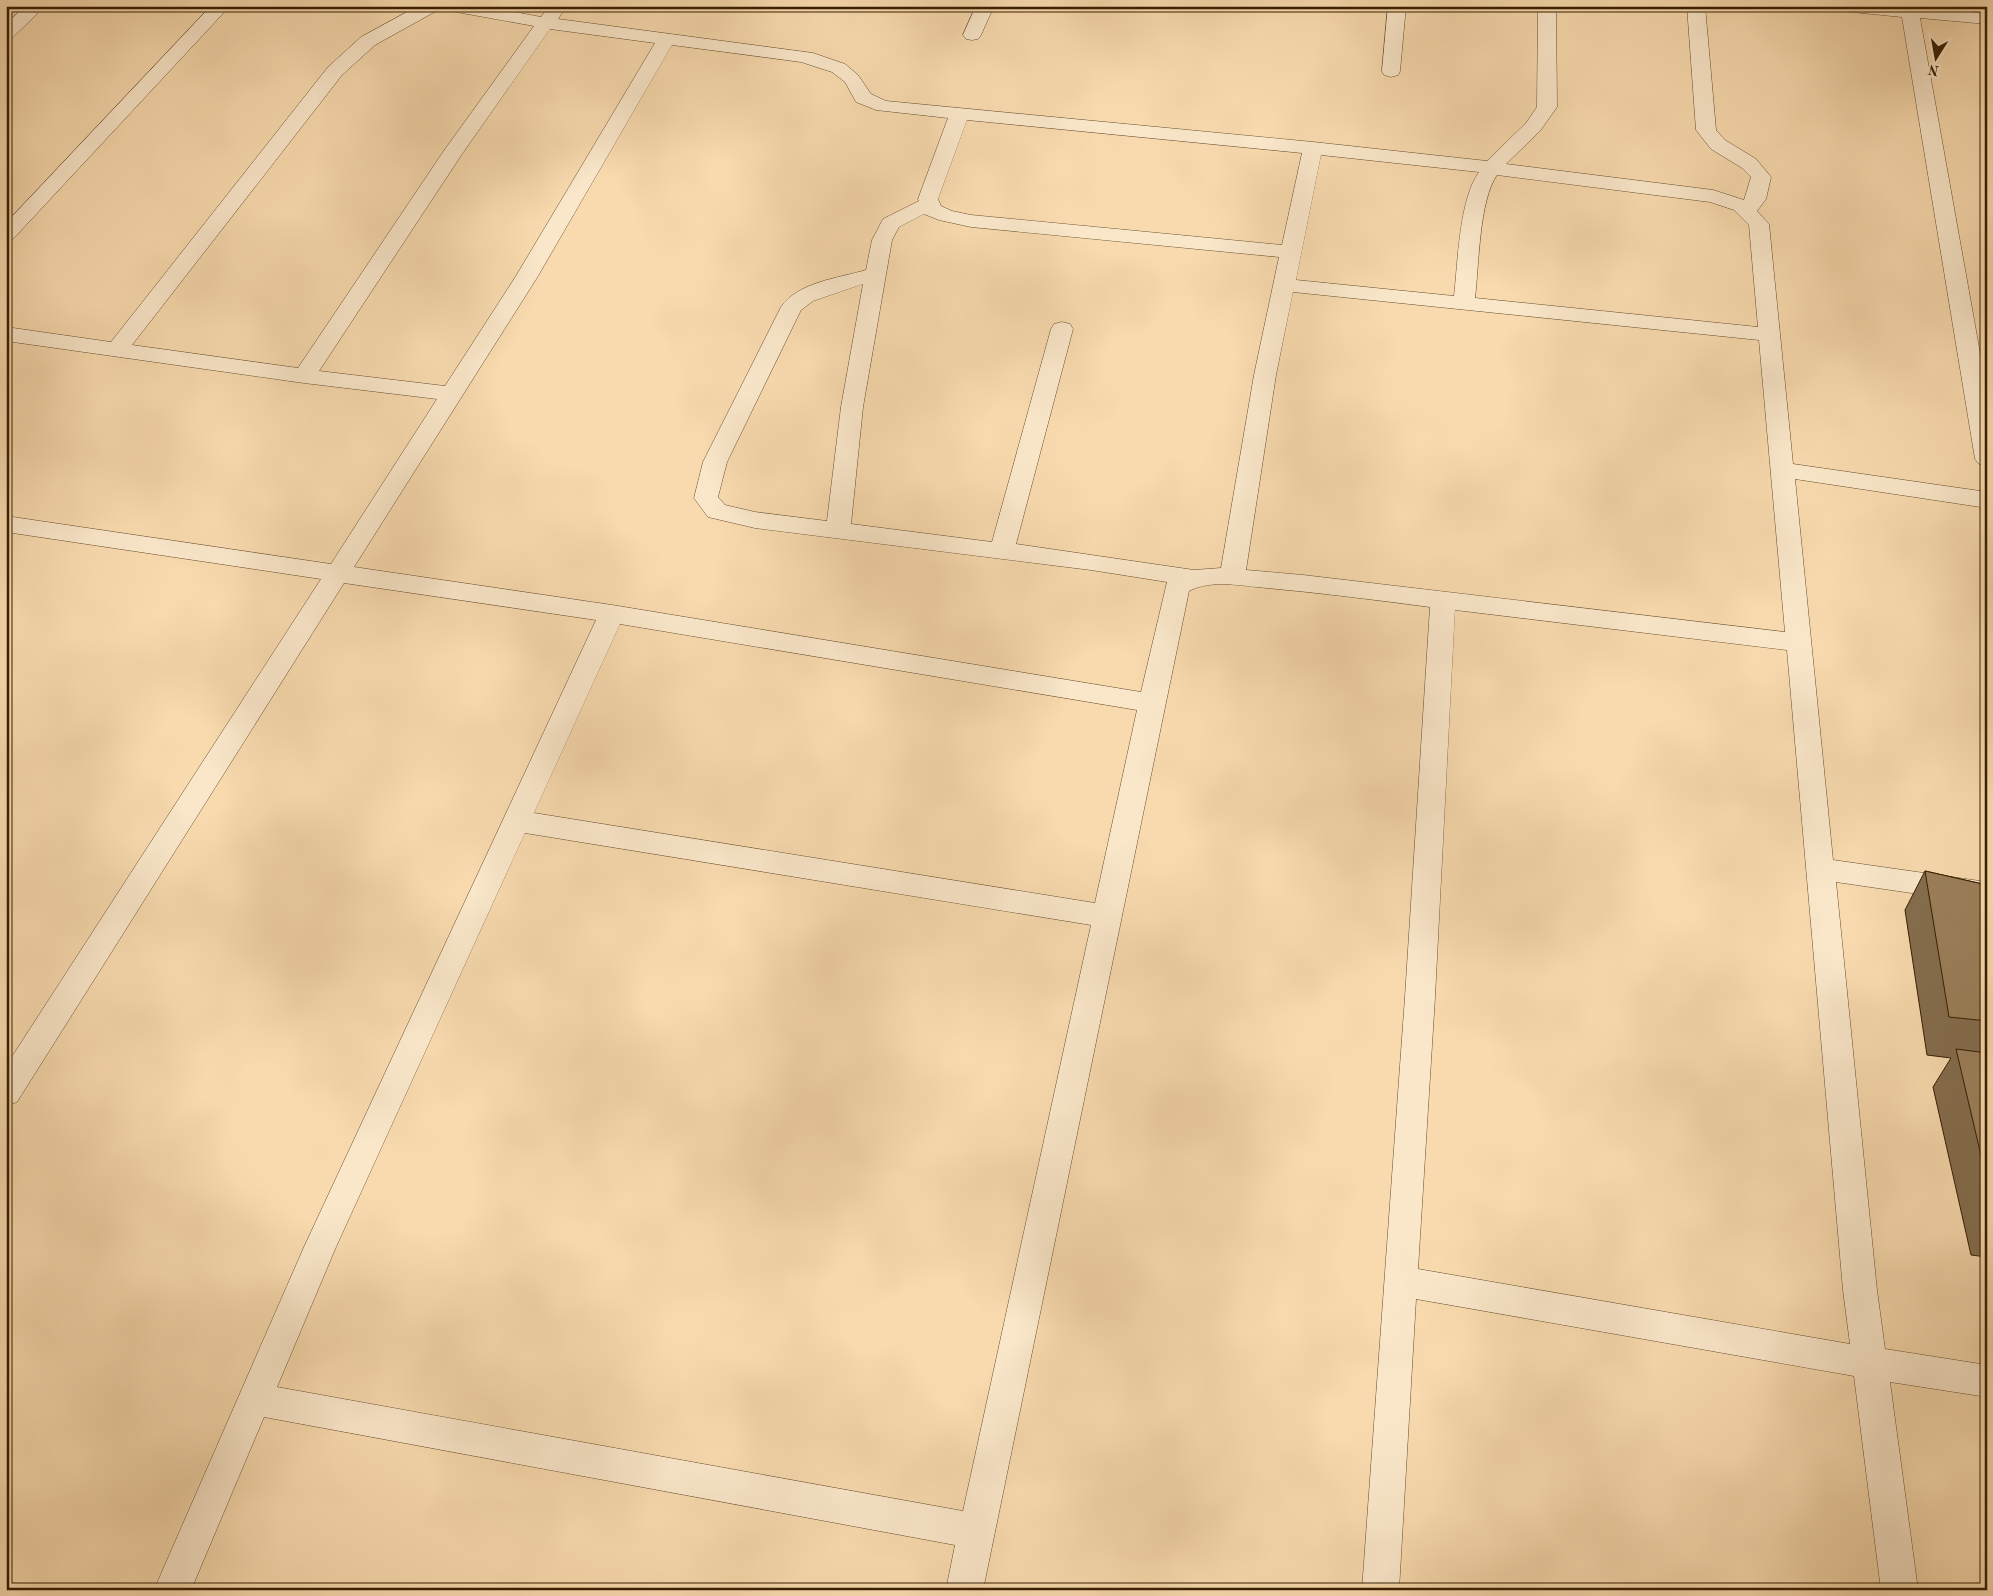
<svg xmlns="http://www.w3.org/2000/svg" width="1993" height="1596" viewBox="0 0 1993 1596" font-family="'Old Standard TT',serif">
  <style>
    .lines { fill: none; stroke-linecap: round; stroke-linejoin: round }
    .street-casing { stroke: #674d2c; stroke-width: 1 }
    .street { fill: #fae7ca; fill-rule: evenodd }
    .wall { fill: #856e4e; stroke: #371e01 }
    .building { fill: #9b805b; stroke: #371e01 }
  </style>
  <rect width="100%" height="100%" fill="#f8daae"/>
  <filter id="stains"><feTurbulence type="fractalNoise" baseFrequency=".004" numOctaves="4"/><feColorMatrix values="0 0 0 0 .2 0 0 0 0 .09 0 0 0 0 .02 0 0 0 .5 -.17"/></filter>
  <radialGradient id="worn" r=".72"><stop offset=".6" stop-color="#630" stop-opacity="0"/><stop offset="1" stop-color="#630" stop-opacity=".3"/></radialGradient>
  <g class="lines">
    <defs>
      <g id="street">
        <polygon points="25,6 45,6 12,38 6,39 6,24"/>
        <polygon points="211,6 230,6 13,239 6,241 6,223"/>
        <path d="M418,6H441L438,10L375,45L342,75L132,345L298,368L443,152L534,26L451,11L445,10L442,6H482L541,17L549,6H561L564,10L558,19L813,53L845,64L858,75L871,94L886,101L1313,142L1487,161L1526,123L1537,107L1538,6H1556L1557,107L1540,131L1506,164L1713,190L1744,200L1751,177L1742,168L1711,149L1696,130L1687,6H1705L1716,130L1725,140L1756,159L1771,177L1766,199L1757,211L1769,224L1793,464L1987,492V508L1795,479L1833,860L1987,882V904L1836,882L1877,1290L1885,1349L1987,1365V1397L1890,1382L1918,1590H1881L1854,1376L1416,1299L1399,1590H1362L1405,997L1430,607C1376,600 1322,593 1267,588C1242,586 1212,579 1189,591L983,1590H946L955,1545L264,1417L191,1590H154L304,1247L596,620L344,583L17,1102L6,1106V1066L321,579L6,532V516L331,564L437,399L304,383L6,341V327L111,342L328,67L361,37ZM550,29L655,43L516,276L445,386L319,371L462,154ZM672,45L801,62L832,72L845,82L856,102L876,110L948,118L918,199L919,201L883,219L872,240L866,270C839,278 798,282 781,307L703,462L694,498L708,517L755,528L1091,570L1167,582L1141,692L612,605L354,567L538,276ZM967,120L1302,153L1282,245L971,215L952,211L941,206L938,199ZM1321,155L1479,172C1459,200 1458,262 1454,296L1296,280ZM1497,175L1710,202L1734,210L1749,225L1758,327L1475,298C1479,266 1479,200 1497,175ZM924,214L939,220L971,227L1279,257L1254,375L1221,568L1194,570L1016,544L1073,329L1070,324L1062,322L1054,324L1051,329L992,542L851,524L863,407L892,240L899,227ZM863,284L841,407L827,521L755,512L725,505L718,497L727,462L801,310L813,301ZM1293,292L1759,340L1785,632L1303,575L1246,570L1276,375ZM1455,610L1787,650L1843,1290L1850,1344L1418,1269L1435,997ZM620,624L1137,710L1095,903L534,813ZM525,833L1091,925L963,1511L277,1387L336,1247Z"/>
        <polygon points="976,6 994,6 981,35 978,39 972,40 966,39 963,35"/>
        <polygon points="1388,6 1406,6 1400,71 1398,75 1391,77 1384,75 1382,71"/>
        <polygon points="1833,6 1918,6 1987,14 1987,24 1920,18 1987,392 1987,466 1979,464 1975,459 1902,17 1842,11 1836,10"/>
      </g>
    </defs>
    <!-- street casing -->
    <use href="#street" class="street-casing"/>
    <!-- street -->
    <use href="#street" class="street"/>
  </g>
  <!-- wall -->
  <polygon class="wall" points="1925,871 1987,885 1987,1257 1971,1255 1933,1087 1951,1058 1927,1055 1905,910"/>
  <!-- building -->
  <g class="building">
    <polygon points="1925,871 1987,885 1987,1021 1949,1017"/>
    <polygon points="1956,1049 1987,1053 1987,1181"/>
  </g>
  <!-- margin -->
  <rect width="1993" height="1596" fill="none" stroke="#f8daae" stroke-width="25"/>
  <rect x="8" y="8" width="1978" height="1581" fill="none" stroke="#371e01" stroke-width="2.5"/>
  <rect x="12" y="12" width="1968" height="1571" fill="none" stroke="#371e01"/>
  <!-- north arrow -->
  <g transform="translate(1936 58) rotate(191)" stroke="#fae7ca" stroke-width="4" paint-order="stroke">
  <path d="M0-4L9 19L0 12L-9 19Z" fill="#371e01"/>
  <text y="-8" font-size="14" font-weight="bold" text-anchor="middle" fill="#371e01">N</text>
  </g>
  <rect width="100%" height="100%" filter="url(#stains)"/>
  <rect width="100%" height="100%" fill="url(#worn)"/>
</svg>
